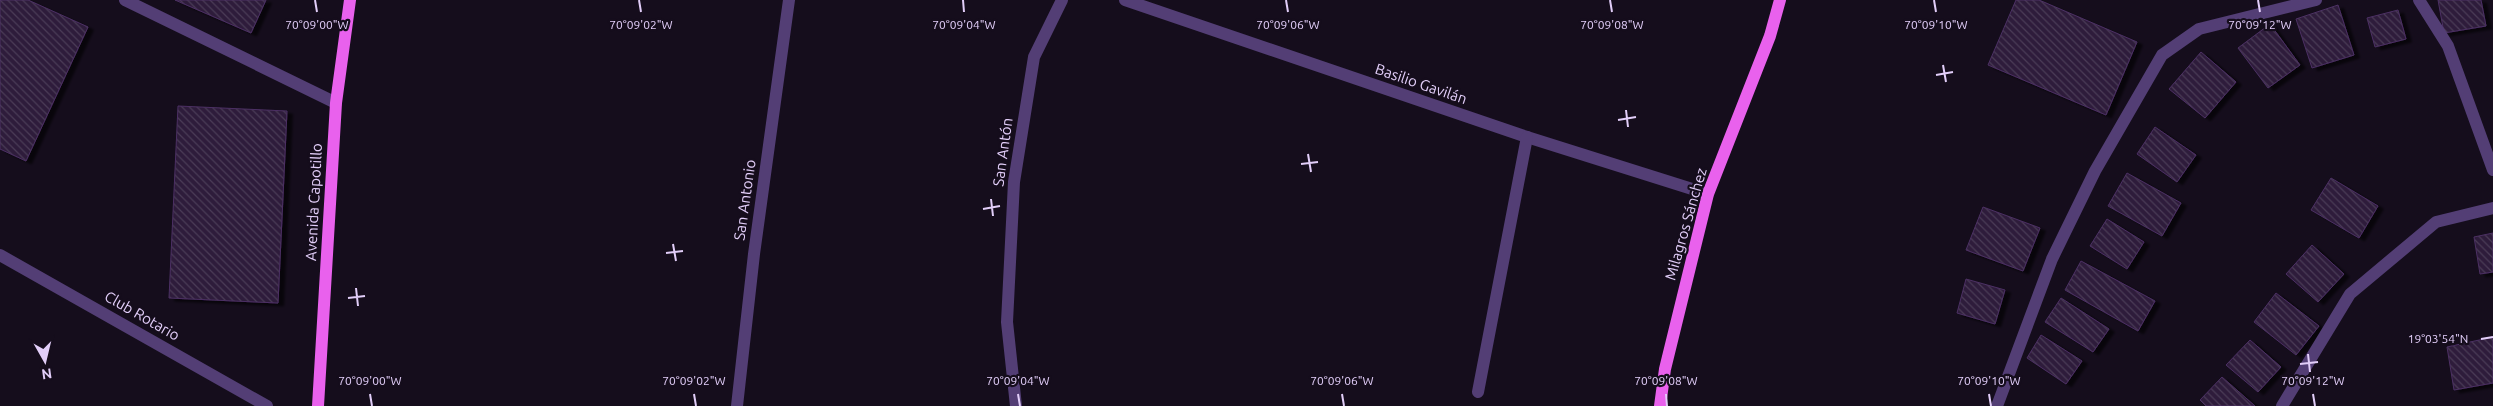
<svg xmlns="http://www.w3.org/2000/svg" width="2493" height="406" viewBox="0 0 2493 406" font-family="Ubuntu,sans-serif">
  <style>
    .building { fill: url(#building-back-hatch); stroke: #4c3064; filter: url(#shadow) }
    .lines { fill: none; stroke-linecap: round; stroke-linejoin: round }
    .minor { stroke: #533e75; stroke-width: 12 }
    .major { stroke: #e961ed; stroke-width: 12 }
    .ticks { fill: none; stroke: #e2cef9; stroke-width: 2 }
    .labels { text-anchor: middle; stroke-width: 4.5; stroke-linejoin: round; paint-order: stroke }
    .street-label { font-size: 15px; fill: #e2cef9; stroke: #150d1c }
    .ticks-label { font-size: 12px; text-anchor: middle; fill: #e2cef9; stroke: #150d1c; stroke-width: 4.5; stroke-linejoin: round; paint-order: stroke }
  </style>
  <defs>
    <pattern id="building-back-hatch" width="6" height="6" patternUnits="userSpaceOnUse" patternTransform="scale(1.25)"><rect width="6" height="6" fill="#2d1c3a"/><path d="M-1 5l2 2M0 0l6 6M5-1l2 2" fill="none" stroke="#4b3c57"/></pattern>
    <filter id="shadow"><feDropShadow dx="5.5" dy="3" stdDeviation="1" flood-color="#0009"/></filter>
  </defs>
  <rect width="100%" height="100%" fill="#150d1c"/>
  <!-- building -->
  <g class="building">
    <polygon points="0,0 28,0 88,27 26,161 0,149"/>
    <polygon points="175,0 266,0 251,33"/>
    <polygon points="2016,0 2039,0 2137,42 2106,115 1988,65"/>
    <polygon points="2438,0 2481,0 2486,26 2444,33"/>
    <polygon points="2338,5 2354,55 2312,68 2296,19"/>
    <polygon points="2398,10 2406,39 2375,47 2367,18"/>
    <polygon points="2270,24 2300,65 2268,88 2238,48"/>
    <polygon points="2201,52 2236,82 2205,118 2169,89"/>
    <polygon points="178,106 287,111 278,303 169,298"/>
    <polygon points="2155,127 2196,155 2177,182 2137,154"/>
    <polygon points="2127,173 2181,203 2162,236 2108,206"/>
    <polygon points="2331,178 2378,206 2359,238 2311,210"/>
    <polygon points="1983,207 2040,228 2023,271 1966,250"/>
    <polygon points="2107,219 2144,242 2127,269 2090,246"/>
    <polygon points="2493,233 2493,272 2480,274 2474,237"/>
    <polygon points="2312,245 2344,274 2318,302 2286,274"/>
    <polygon points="2081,261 2155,301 2138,331 2065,290"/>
    <polygon points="1966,279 2005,290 1995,324 1957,313"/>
    <polygon points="2276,293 2319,326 2296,355 2254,322"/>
    <polygon points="2061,298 2109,329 2093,352 2045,322"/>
    <polygon points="2041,335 2082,361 2066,384 2027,358"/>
    <polygon points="2493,337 2493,383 2454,390 2447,347"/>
    <polygon points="2250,340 2281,367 2258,392 2226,365"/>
    <polygon points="2222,377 2255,406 2206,406 2200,400"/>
  </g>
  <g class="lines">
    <!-- minor -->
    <g class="minor">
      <polyline points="125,0 336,103"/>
      <polyline points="1125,0 1527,137 1708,194"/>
      <polyline points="2419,0 2448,46 2493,170"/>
      <polyline points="0,255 267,406"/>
      <polyline points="1478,392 1527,137"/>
      <polyline points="737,406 754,254 789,0"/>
      <polyline points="1016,406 1007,322 1014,182 1034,57 1062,0"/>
      <polyline points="1997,406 2052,259 2095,171 2162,55 2199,29 2316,0"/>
      <polyline points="2282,406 2350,294 2436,222 2493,208"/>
    </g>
    <!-- major -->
    <g class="major">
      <polyline points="318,406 336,103 350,0"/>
      <polyline points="1660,406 1665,369 1708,194 1770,36 1780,0"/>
    </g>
  </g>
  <!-- ticks -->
  <path class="ticks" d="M315,0L317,12M639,0L641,12M963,0L964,12M1286,0L1288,12M1610,0L1612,12M1934,0L1936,12M2258,0L2260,12M1943,65L1946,82M1936,75L1953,72M1626,110L1628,127M1618,120L1636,117M1308,154L1311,172M1301,164L1318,162M991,199L993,216M983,209L1000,206M673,244L676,261M666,253L683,251M356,288L358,306M348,298L365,296M2481,339L2493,337M2308,354L2310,372M2300,364L2318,362M370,394L372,406M694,394L696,406M1018,394L1020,406M1342,394L1344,406M1666,394L1667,406M1989,394L1991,406M2313,394L2315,406"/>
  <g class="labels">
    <!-- street labels -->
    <g class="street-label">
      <text transform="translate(1421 84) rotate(19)" y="5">Basilio Gavilán</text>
      <text transform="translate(1003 152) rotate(-82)" y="5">San Antón</text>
      <text transform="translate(745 200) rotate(-82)" y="5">San Antonio</text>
      <text transform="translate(314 202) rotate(-87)" y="5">Avenida Capotillo</text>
      <text transform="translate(1686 224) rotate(-74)" y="5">Milagros Sánchez</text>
      <text transform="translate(142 316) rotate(30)" y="5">Club Rotario</text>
    </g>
  </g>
  <g class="ticks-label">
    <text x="317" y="29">70°09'00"W</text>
    <text x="641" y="29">70°09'02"W</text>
    <text x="964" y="29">70°09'04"W</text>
    <text x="1288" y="29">70°09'06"W</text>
    <text x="1612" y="29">70°09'08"W</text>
    <text x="1936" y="29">70°09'10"W</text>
    <text x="2260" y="29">70°09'12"W</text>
    <text x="2438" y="343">19°03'54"N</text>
    <text x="370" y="385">70°09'00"W</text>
    <text x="694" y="385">70°09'02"W</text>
    <text x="1018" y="385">70°09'04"W</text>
    <text x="1342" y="385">70°09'06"W</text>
    <text x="1666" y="385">70°09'08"W</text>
    <text x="1989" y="385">70°09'10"W</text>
    <text x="2313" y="385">70°09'12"W</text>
  </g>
  <!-- north arrow -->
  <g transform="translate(45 361) rotate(172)" stroke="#150d1c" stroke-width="4" paint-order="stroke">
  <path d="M0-4L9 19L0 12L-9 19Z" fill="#e2cef9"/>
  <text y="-8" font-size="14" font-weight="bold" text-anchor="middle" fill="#e2cef9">N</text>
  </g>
</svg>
